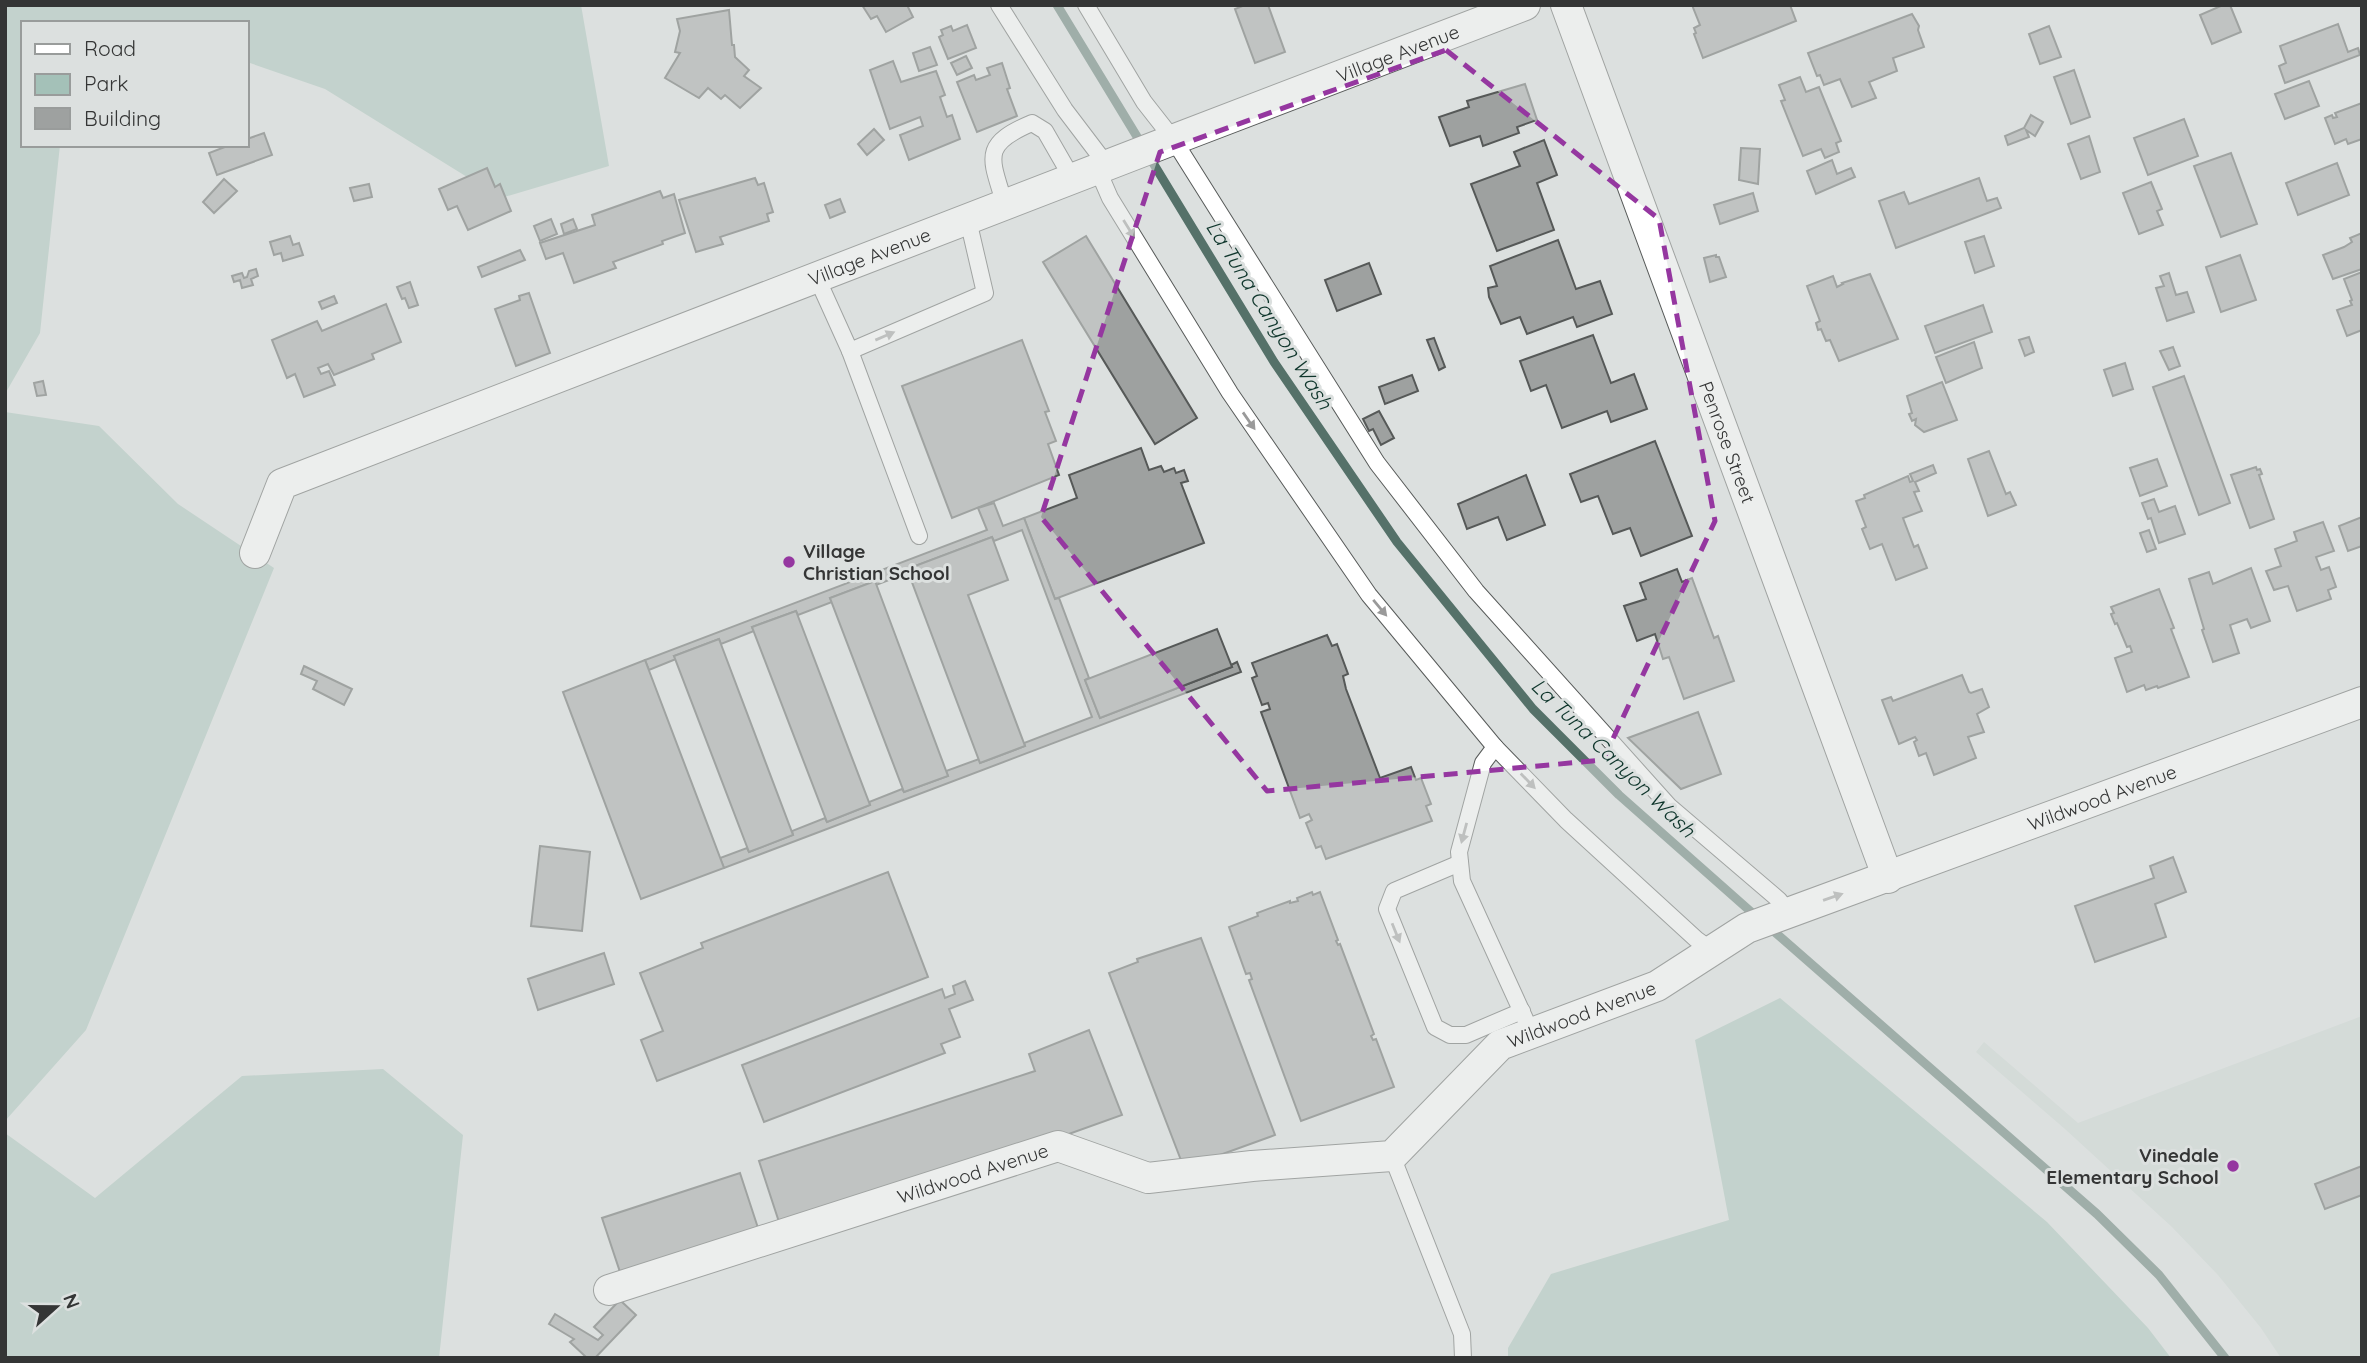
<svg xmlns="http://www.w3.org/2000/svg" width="2367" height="1363" viewBox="0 0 2367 1363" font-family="Quicksand,sans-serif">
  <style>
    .built { fill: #c9d4d1 }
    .green { fill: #a4c1b8 }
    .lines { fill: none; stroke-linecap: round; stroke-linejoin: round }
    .stream { stroke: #557169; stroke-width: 9 }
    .building { fill: #9ea1a0; stroke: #565958; stroke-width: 2 }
    .service-casing { stroke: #585b5a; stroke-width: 18 }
    .minor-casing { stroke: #585b5a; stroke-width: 32 }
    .service { stroke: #fff; stroke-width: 16 }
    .minor { stroke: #fff; stroke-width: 30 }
    .oneway { fill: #9a9a9a }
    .marked { fill: none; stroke: #9537a0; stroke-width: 5; stroke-dasharray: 14 9; stroke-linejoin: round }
    .poi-dot { fill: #9537a0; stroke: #dce0df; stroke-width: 2.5 }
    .labels { text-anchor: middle; stroke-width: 6; stroke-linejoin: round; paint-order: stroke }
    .street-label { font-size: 19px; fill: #343535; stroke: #dce0df }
    .poi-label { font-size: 19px; font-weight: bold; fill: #343535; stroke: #dce0df; text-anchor: start }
    .water-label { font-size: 21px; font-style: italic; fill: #0e352b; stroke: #dce0df }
  </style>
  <rect width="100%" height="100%" fill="#dce0df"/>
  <!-- built -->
  <polygon class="built" points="2362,1016 2362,1358 2281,1358 2261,1328 2218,1275 2172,1227 2065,1129 1976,1052 1984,1042 2078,1123"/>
  <!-- green -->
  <g class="green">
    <polygon points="5,5 581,5 609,166 501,198 325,89 247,62 247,23 23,23 23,145 60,145 40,333 5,394"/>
    <polygon points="5,412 99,426 178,504 274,568 86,1030 5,1121"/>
    <polygon points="1780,998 2047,1222 2148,1328 2171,1358 1508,1358 1508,1348 1551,1274 1729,1220 1695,1040"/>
    <polygon points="383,1069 463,1135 439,1358 5,1358 5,1133 95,1198 242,1076"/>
  </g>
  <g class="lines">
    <!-- stream -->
    <g class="stream">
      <polyline points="1057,5 1274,362 1397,542 1533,709 1619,795 1758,918"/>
      <polyline points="1769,927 2097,1214 2159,1275 2225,1358"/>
    </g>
  </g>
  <!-- building -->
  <g class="building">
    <polygon points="862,5 907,5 913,17 886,32 877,16 871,19"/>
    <polygon points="1245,5 1268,5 1285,52 1255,63 1235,9"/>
    <polygon points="1692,5 1790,5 1796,21 1703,58 1694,34 1696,33 1694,28 1700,25"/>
    <polygon points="2223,5 2230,5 2241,32 2212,44 2200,15"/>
    <polygon points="729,10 732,45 734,45 735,57 749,70 744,76 761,88 740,108 725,95 721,99 708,88 699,98 665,78 680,53 675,52 680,31 677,19"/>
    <polygon points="1912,14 1919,26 1918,30 1924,47 1893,58 1897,71 1869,82 1876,98 1852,107 1840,79 1824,85 1820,75 1817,76 1808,53"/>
    <polygon points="2338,24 2348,52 2358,48 2360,55 2285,83 2279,66 2286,63 2280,46"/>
    <polygon points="967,25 976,48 948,59 939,37 943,35 941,30 951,26 953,31"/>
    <polygon points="2049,26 2061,57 2040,64 2029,34"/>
    <polygon points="930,47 937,65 919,71 913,53"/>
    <polygon points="966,56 972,68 957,75 951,63"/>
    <polygon points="893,61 901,82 936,71 945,95 940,97 947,117 952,115 960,139 909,160 900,135 923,126 920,117 890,129 870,70"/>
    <polygon points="1002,63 1010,88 1007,89 1017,116 977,132 957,82 974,75 976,80 990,75 987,68"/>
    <polygon points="2074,70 2090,117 2071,124 2054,77"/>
    <polygon points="1800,77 1806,92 1819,87 1841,141 1836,143 1839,152 1825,158 1821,149 1803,156 1781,101 1785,100 1779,85"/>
    <polygon points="2309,81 2319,106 2285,119 2275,94"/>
    <polygon points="1525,84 1537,120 1517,127 1519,133 1483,146 1480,136 1450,146 1439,117 1469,107 1467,101"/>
    <polygon points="2362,103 2362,139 2348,144 2346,139 2335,144 2325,118 2332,115 2333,118 2337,117 2335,113"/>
    <polygon points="2031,115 2043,122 2035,136 2026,130 2029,137 2008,145 2005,136 2024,128"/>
    <polygon points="2184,119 2198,156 2148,175 2134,138"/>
    <polygon points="874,129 884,140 867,155 858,144"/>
    <polygon points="264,133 272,155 217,175 209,153 230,145 247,145 247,139"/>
    <polygon points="2089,136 2100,172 2081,179 2068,144"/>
    <polygon points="1544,140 1557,175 1537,183 1554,230 1497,251 1471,184 1520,166 1514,152"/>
    <polygon points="1741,148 1760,149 1758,184 1739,180"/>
    <polygon points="2231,153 2257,224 2221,237 2194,166"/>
    <polygon points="1832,160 1837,174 1851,168 1855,177 1816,194 1807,171"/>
    <polygon points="2337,163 2349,195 2298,215 2286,183"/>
    <polygon points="487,168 495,187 500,184 511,211 468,230 457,206 448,210 439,189"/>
    <polygon points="755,178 758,185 764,183 773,212 767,214 769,221 720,237 723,244 696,252 679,200"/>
    <polygon points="1979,178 1987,201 1997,198 2001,208 1896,248 1879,201 1904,192 1909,204"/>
    <polygon points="224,179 237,191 214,213 203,202"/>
    <polygon points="2151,182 2162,209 2157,211 2163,225 2139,234 2123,193"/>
    <polygon points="369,184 372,197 354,201 350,188"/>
    <polygon points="660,191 663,198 674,194 685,233 662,241 663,244 613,262 616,268 574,283 563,253 546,259 540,243 595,225 592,215"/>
    <polygon points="1753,193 1758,211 1720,224 1714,205"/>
    <polygon points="840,199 845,212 830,218 825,205"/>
    <polygon points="551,219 557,234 540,241 534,226"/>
    <polygon points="573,219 577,229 564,234 561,224"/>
    <polygon points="2362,233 2362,269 2333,279 2323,255 2344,247 2352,242 2350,238"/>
    <polygon points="290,236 293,245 299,243 303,255 283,261 281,253 274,255 270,242"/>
    <polygon points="1086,236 1197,418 1155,444 1043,262"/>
    <polygon points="1984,236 1994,266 1975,273 1965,242"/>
    <polygon points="1558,240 1576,289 1600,281 1612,314 1577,327 1573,317 1527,334 1520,317 1501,324 1489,297 1488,288 1497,286 1490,266"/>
    <polygon points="520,250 525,260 482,277 478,267"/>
    <polygon points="1716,255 1716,257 1719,257 1726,277 1710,282 1704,258"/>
    <polygon points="2240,255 2256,300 2221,312 2206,267"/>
    <polygon points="1369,263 1381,294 1337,311 1325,280"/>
    <polygon points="256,269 258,276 251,279 253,285 242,288 240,280 234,282 232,276 242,273 244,278 247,277 249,271"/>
    <polygon points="2362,272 2362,330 2347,336 2337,310 2352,305 2350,301 2352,300 2344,279"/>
    <polygon points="2169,273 2176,295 2187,292 2194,312 2167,321 2156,288 2164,286 2160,276"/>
    <polygon points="1870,274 1898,339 1839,361 1830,340 1826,341 1821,329 1818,330 1816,323 1820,321 1807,286 1833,276 1837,287 1843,284 1842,283"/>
    <polygon points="410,282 418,305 409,308 405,298 402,299 397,287"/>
    <polygon points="529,293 550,353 516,366 495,309 520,300 519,296"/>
    <polygon points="334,296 337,303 322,309 319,302"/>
    <polygon points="386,304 401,342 372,354 374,359 334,375 328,364 318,368 321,374 329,371 335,385 304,397 295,374 287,378 272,340 317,321 322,331"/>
    <polygon points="1983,305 1992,332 1935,353 1925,326"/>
    <polygon points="1593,335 1611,383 1634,374 1647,409 1611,422 1607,411 1562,428 1546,385 1531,391 1520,361"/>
    <polygon points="2029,337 2034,352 2025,356 2019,340"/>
    <polygon points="1434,338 1445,367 1439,370 1427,340"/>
    <polygon points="1022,340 1049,411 1045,412 1056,441 1048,444 1059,475 952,518 902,386"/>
    <polygon points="1974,342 1982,368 1946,383 1936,357"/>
    <polygon points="2173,347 2180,366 2169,370 2160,351"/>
    <polygon points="2125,363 2133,389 2113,396 2104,370"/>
    <polygon points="1412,375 1418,391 1385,404 1379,387"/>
    <polygon points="2184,376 2230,503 2199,515 2153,387"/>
    <polygon points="43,381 46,395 37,396 34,383"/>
    <polygon points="1942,382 1957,420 1924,432 1915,425 1916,419 1912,421 1909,414 1912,413 1907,396"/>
    <polygon points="1379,411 1394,438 1381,445 1373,429 1369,431 1363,419"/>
    <polygon points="1655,441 1692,536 1641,556 1630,528 1613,534 1598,496 1581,502 1570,474"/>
    <polygon points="1141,448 1149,470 1161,466 1164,472 1174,468 1176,473 1184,470 1188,481 1181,483 1204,543 1055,599 1024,518 1077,498 1069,475"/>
    <polygon points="1989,451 2006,494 2010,492 2016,505 1988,516 1968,459"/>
    <polygon points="2157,459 2167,486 2140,496 2130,468"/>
    <polygon points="1933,465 1936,473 1915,482 1919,491 1914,492 1922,511 1903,518 1914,547 1918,545 1927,568 1896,580 1882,544 1870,549 1862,529 1866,527 1856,501 1865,498 1864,495 1908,476 1910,482 1913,481 1910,474"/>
    <polygon points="2256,467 2257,470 2260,469 2262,474 2259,475 2274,519 2250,528 2231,475"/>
    <polygon points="1526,475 1545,525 1507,540 1498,517 1467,529 1458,504"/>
    <polygon points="2154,499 2159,512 2175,506 2185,534 2159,543 2151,518 2148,519 2142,503"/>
    <polygon points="994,503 1003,526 1024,518 1055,599 1059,598 1089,678 1085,680 1100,718 1232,667 1231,665 1237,662 1241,672 724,868 720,858 747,848 749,852 793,835 792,831 825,818 827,822 870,805 869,802 902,789 904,792 948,776 946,771 979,759 980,763 1025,746 1024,743 1092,717 1022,530 994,541 992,537 907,569 908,573 876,585 875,581 830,598 832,602 798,615 796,611 752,627 754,631 721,644 719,639 674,656 676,659 649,670 645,660 987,530 978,508"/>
    <polygon points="2362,517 2362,546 2348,551 2339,526"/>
    <polygon points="2323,522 2334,551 2316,557 2321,570 2329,567 2336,587 2328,590 2331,599 2297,611 2288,586 2274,590 2266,571 2281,566 2275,549 2297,541 2294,532"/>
    <polygon points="2149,530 2156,549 2147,552 2140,533"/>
    <polygon points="992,537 1008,580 968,595 1025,746 980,763 907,569"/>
    <polygon points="2251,568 2270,621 2251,628 2247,619 2230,625 2239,653 2213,662 2202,630 2204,629 2189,579 2209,572 2213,584"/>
    <polygon points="1677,569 1682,582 1692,578 1714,638 1718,636 1734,681 1684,699 1669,657 1663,659 1655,634 1637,641 1624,606 1646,599 1640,583"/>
    <polygon points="875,581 948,776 904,792 830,598"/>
    <polygon points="2159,589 2174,628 2171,629 2189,677 2158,688 2157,686 2146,690 2144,685 2127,692 2115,658 2132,652 2130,646 2127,647 2117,623 2115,624 2111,614 2114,613 2111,607"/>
    <polygon points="796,611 870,805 827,822 752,627"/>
    <polygon points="1217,629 1232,667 1100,718 1085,680"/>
    <polygon points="1327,635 1332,646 1337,644 1348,674 1343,676 1346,689 1380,778 1411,767 1416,780 1421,778 1431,804 1426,806 1432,821 1326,859 1321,846 1316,848 1306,823 1312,820 1309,814 1300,818 1261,712 1270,709 1268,703 1262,705 1252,678 1257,676 1252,663"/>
    <polygon points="719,639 793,835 749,852 674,656"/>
    <polygon points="645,660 724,868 641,899 563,692"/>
    <polygon points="304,666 352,689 344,705 313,689 317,681 301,674"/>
    <polygon points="1962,675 1969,692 1971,693 1982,689 1989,707 1977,714 1984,732 1968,737 1976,758 1934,775 1926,753 1919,756 1914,742 1917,740 1915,737 1899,744 1882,700 1891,697 1893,701"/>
    <polygon points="1698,712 1721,774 1681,789 1628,738"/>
    <polygon points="540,846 590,852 582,931 531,926"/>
    <polygon points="2173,857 2186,892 2155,904 2166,937 2095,962 2075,906 2154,878 2150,866"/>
    <polygon points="888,872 928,977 657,1081 641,1040 663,1031 640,973 703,948 701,943"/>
    <polygon points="1312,892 1313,895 1320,892 1338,940 1336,941 1338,945 1340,944 1374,1034 1371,1036 1373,1040 1376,1039 1394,1087 1301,1121 1249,980 1252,979 1250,973 1246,974 1229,927 1258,916 1257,913 1290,901 1290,903 1298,901 1297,898"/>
    <polygon points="1201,938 1275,1135 1184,1168 1109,973 1138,962 1137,959"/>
    <polygon points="604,953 614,984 538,1010 528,979"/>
    <polygon points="965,981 973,1000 949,1009 960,1037 941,1044 945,1053 764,1122 742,1065 942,989 945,998 955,994 953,986"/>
    <polygon points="1089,1030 1122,1115 1052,1140 780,1225 759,1161 1035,1071 1029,1054"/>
    <polygon points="2362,1166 2362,1195 2325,1209 2315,1184"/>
    <polygon points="740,1173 759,1231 621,1275 602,1218"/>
    <polygon points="619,1301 622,1302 636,1315 595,1358 587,1358 570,1342 574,1339 549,1324 555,1314 598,1340 603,1335 594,1327"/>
  </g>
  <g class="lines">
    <defs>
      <g id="service">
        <polyline points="999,5 1065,110 1106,164"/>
        <polyline points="1086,5 1144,102 1173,139 1377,463 1476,591 1669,806 1779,900 1789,912"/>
        <polyline points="1097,168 1110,198 1230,393 1369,595 1495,747 1566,820 1696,939 1711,950"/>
        <path d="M1005,205C991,158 980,145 1032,123L1045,131L1072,178"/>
        <polyline points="817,278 850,351 985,293 968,220"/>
        <polyline points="850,351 919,536"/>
        <polyline points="1495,747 1483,763 1459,852 1462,881 1526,1021"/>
        <polyline points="1460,863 1394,891 1387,909 1435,1027 1450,1035 1466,1035 1522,1011"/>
        <polyline points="1392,1156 1462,1334 1463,1358"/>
      </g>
      <g id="minor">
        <path id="s1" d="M1566,5L1888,878"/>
        <path id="s2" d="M255,553L282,484C696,324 1110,163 1525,5"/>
        <path id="s3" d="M609,1290L1058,1146L1148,1178L1252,1166L1392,1156L1500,1045L1657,986L1747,928L2362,702"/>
      </g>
    </defs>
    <!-- service casing -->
    <use href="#service" class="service-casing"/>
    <!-- minor casing -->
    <use href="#minor" class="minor-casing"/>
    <!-- service -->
    <use href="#service" class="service"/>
    <!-- minor -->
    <use href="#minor" class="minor"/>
  </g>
  <!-- one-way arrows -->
  <defs><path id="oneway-solid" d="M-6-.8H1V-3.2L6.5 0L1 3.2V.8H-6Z" transform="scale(1.75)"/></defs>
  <g class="oneway">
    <use href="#oneway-solid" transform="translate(1129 229) rotate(58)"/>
    <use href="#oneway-solid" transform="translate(885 336) rotate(-23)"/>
    <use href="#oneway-solid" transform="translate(1249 421) rotate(55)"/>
    <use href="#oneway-solid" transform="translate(1380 608) rotate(50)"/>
    <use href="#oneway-solid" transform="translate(1528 781) rotate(46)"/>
    <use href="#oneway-solid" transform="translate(1464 833) rotate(105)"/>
    <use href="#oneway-solid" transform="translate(1833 897) rotate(-19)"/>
    <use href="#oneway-solid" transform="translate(1396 933) rotate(68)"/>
  </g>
  <!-- marked area -->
  <path d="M0 0H2367V1363H0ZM1446,50L1659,219L1715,521L1603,760L1267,791L1041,517L1160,152Z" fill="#dce0df" fill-opacity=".55" fill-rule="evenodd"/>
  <path class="marked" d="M1446,50L1659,219L1715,521L1603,760L1267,791L1041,517L1160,152Z"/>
  <!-- markers -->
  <g class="poi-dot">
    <circle cx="789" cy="562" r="7"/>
    <circle cx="2233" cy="1166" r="7"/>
  </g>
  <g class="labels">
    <!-- street labels -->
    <g class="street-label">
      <text dy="7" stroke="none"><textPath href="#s2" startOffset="1270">Village Avenue</textPath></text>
      <text dy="7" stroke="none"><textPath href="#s2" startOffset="704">Village Avenue</textPath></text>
      <text dy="7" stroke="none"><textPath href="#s1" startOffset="466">Penrose Street</textPath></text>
      <text dy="7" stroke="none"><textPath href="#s3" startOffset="1620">Wildwood Avenue</textPath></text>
      <text dy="7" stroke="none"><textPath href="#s3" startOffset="1054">Wildwood Avenue</textPath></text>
      <text dy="7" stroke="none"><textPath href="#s3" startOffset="382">Wildwood Avenue</textPath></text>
    </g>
    <!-- poi labels -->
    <g class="poi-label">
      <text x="803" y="558">Village<tspan x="803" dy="22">Christian School</tspan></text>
      <text x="2219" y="1162" text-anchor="end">Vinedale<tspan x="2219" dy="22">Elementary School</tspan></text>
    </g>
    <!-- water labels -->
    <g class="water-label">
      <text transform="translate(1269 315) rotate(58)" y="7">La Tuna Canyon Wash</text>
      <text transform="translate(1613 758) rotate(44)" y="7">La Tuna Canyon Wash</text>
    </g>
  </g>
  <!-- border -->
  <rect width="2367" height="1363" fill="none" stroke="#343535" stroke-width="14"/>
  <!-- legend -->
  <rect x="21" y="21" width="228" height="126" fill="#dce0df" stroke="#999c9b" stroke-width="2"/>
  <rect x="35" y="44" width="35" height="10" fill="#ffffff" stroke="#999c9b" stroke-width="2"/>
  <text x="84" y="56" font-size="21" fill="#343535">Road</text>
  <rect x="35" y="74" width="35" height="21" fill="#a4c1b8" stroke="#999c9b" stroke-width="2"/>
  <text x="84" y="91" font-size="21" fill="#343535">Park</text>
  <rect x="35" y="108" width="35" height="21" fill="#9ea1a0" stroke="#999c9b" stroke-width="2"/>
  <text x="84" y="126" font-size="21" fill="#343535">Building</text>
  <!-- north arrow -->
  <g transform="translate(56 1307) rotate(69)" stroke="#dce0df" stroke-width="5" paint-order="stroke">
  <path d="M0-5L12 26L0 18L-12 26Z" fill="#343535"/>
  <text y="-10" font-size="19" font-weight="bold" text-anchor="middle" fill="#343535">N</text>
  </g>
</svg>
